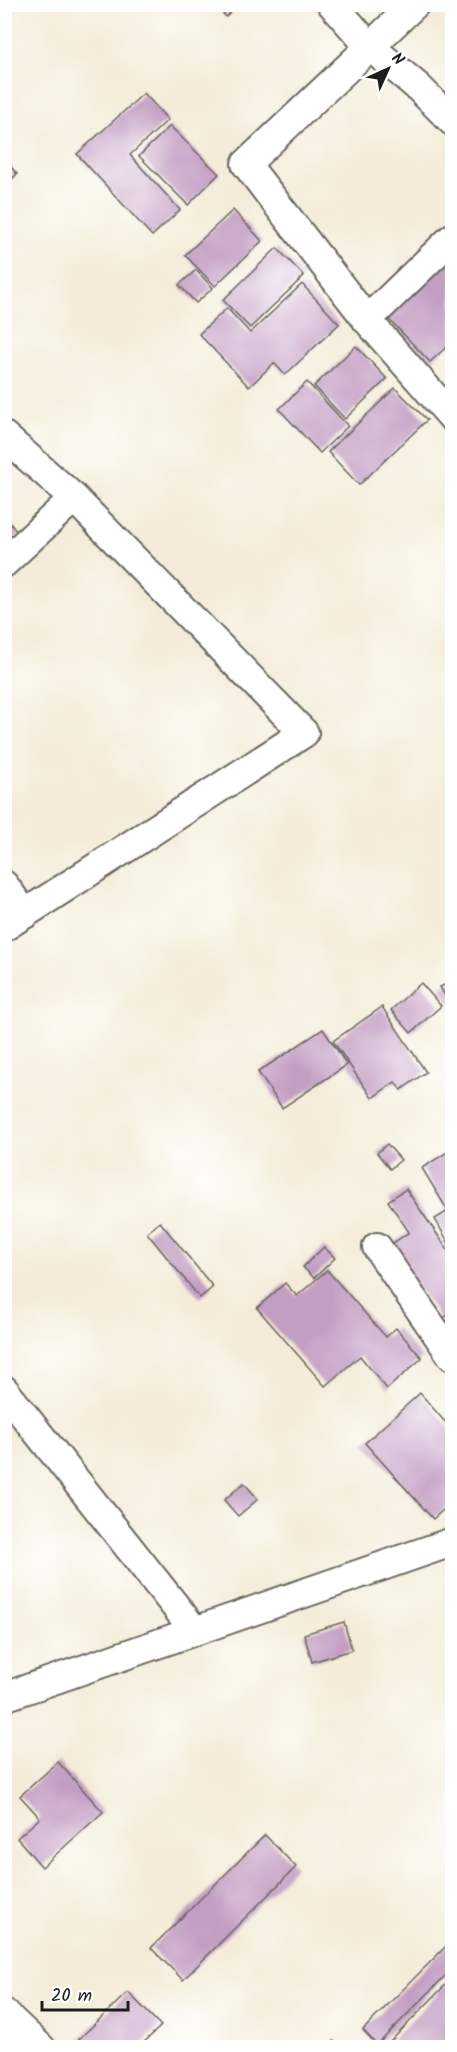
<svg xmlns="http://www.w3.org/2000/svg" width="457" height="2052" viewBox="0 0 457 2052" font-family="Kalam,sans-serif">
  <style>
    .building { fill: #c29ec3 }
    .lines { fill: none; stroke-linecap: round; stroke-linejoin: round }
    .street-casing { stroke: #68655e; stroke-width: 32 }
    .street { stroke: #fff; stroke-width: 28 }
  </style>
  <rect width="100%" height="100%" fill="#fff"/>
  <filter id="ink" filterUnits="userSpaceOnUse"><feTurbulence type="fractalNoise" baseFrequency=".0167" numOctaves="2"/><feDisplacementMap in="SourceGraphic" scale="12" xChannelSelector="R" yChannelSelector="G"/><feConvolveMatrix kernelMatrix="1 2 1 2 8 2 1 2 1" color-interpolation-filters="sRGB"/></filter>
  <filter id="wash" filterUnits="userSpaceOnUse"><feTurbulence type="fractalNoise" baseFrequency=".008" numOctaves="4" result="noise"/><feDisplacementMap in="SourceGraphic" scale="24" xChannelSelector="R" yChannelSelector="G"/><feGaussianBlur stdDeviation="1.35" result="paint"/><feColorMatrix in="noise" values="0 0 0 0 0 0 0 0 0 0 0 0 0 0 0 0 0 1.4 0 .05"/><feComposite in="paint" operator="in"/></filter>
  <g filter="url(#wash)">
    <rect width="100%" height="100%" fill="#f4ecd8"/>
    <g id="blocks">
      <!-- building -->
      <g class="building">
        <polygon points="215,5 239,5 226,17"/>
        <polygon points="144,93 168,120 130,155 180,210 152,236 77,154"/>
        <polygon points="170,126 219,174 188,205 139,156"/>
        <polygon points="5,160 17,174 5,186"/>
        <polygon points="233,210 262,241 215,286 185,255"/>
        <polygon points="277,248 304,276 250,328 223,300"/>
        <polygon points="452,255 452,342 430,362 387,317"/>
        <polygon points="196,270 213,288 196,303 179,285"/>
        <polygon points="302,284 339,324 285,375 274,363 249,387 199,334 227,308 250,333"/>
        <polygon points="356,346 387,379 345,419 314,386"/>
        <polygon points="307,382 348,426 320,453 279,409"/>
        <polygon points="395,388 427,420 359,485 328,452"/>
        <polygon points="7,519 19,535 4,546 4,521"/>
        <polygon points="452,981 452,1003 450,1004 440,987"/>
        <polygon points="421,983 441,1006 411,1033 391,1010"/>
        <polygon points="382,1007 426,1072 401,1090 395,1082 372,1098 333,1041"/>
        <polygon points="323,1029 347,1065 282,1108 258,1072"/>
        <polygon points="387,1144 401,1160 390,1169 377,1153"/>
        <polygon points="452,1149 452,1249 435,1219 448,1211 422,1168"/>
        <polygon points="406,1189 452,1256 452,1312 441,1320 389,1246 409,1232 388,1201"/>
        <polygon points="160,1222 213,1287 200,1298 147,1233"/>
        <polygon points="324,1247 335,1258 314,1278 303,1267"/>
        <polygon points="327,1270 386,1337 396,1328 422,1358 387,1389 360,1356 325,1386 257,1308 285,1283 297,1296"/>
        <polygon points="420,1393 452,1430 452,1502 433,1519 365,1443"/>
        <polygon points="244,1483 258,1499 238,1516 224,1500"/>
        <polygon points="344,1622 352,1650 312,1662 304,1634"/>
        <polygon points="58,1762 103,1812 42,1867 17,1838 40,1818 20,1796"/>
        <polygon points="265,1835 296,1867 183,1980 151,1948"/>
        <polygon points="452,1940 452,1969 377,2045 363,2030"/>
        <polygon points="452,1978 452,2048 384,2048"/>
        <polygon points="128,1992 161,2026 138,2048 86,2048 79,2039"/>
        <polygon points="334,2041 341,2048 328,2048"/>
      </g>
    </g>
  </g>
  <g filter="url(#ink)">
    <use href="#blocks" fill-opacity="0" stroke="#68655e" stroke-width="1.5"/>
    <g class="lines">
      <defs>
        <g id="street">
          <polyline points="332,4 369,46 418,87 452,121"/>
          <polyline points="415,4 246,164 367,320 452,417"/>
          <polyline points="367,320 452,238"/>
          <polyline points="4,436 74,498 304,733 4,927"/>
          <polyline points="4,563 74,498"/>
          <polyline points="4,885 25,914"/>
          <polyline points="377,1247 452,1356"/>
          <polyline points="4,1390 195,1631"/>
          <polyline points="4,1697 452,1542"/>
          <polyline points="4,2013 41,2048"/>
        </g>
      </defs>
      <!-- street casing -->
      <use href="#street" class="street-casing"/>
      <!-- street -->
      <use href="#street" class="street"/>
    </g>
  </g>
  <!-- margin -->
  <rect width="457" height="2052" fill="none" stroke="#fff" stroke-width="24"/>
  <!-- north arrow -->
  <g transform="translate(388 69) rotate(45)" stroke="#ffffff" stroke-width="4.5" paint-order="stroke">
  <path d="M0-4.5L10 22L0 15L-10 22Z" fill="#1c1c1c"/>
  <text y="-9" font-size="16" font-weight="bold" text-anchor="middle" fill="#1c1c1c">N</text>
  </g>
  <!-- scale -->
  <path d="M42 2001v9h86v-9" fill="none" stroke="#1c1c1c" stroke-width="3"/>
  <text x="51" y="2001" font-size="18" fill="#1c1c1c" stroke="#ffffff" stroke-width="4.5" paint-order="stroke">20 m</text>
</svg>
